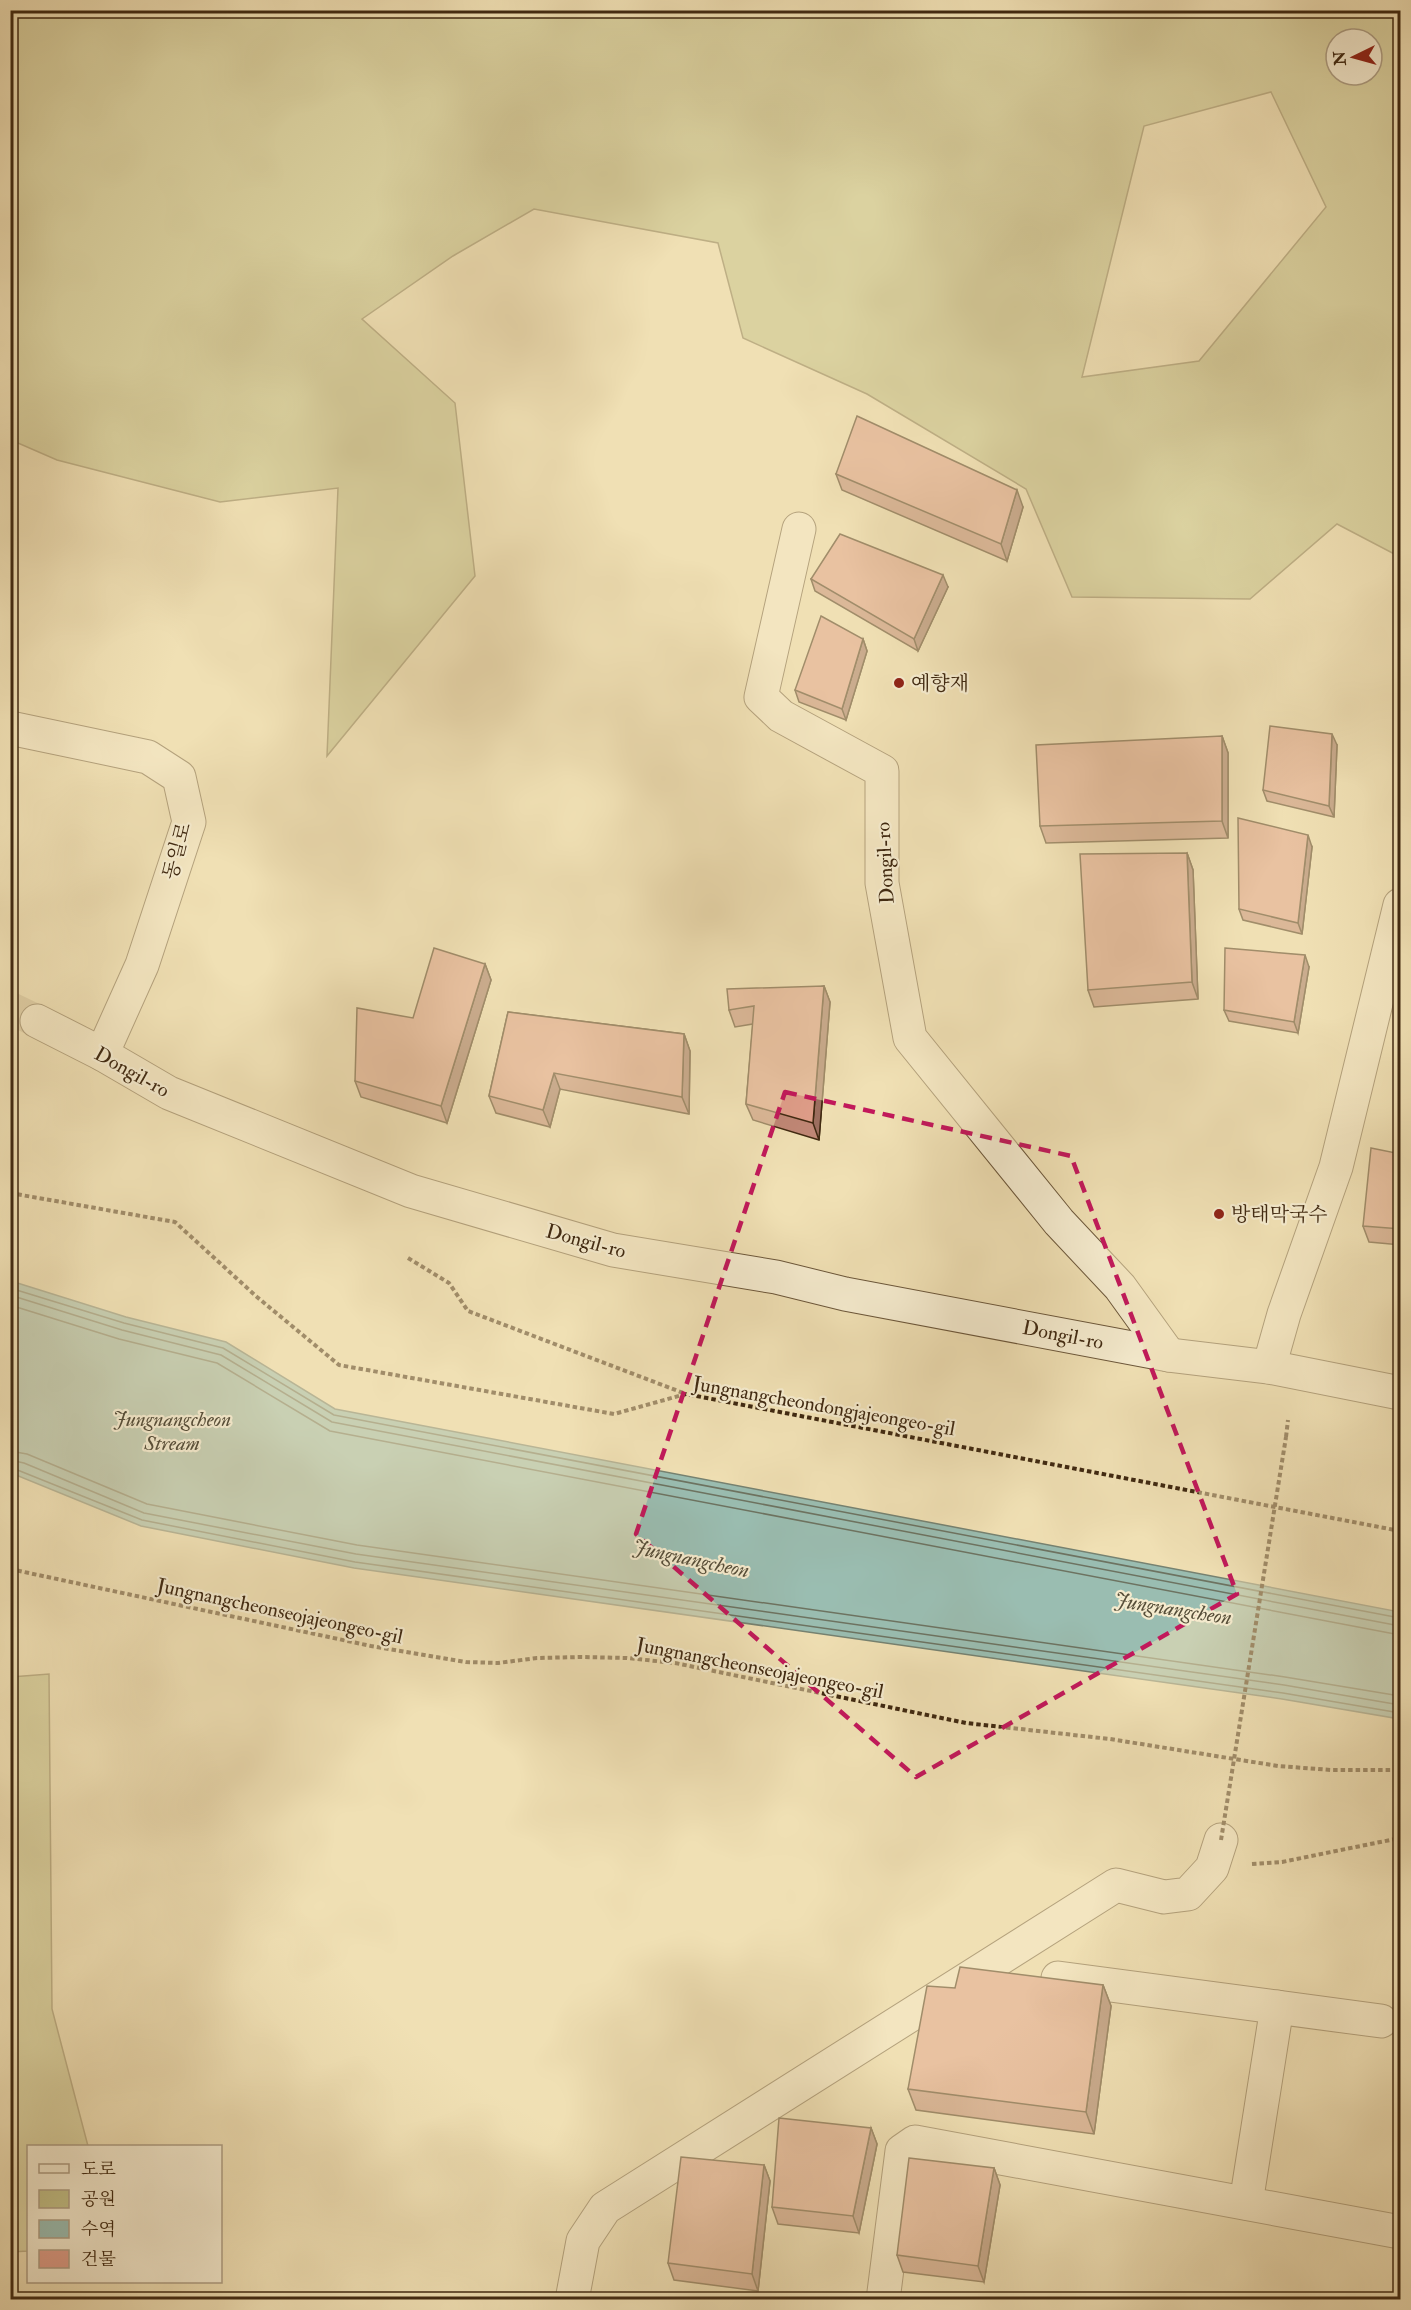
<svg xmlns="http://www.w3.org/2000/svg" width="1411" height="2310" font-family="'IM FELL Double Pica','Noto Serif KR',serif">
<style>
.green{fill:#c2c087;stroke:#81744c;stroke-width:1.5;fill-rule:evenodd}
.water{fill:#9abdb1;stroke:#768271;stroke-width:1.5}
.lines{fill:none;stroke-linecap:round;stroke-linejoin:round}
.shore{stroke:#6d7361;stroke-width:1.5}
.minor-tunnel{stroke:#cdbb93;stroke-width:33;stroke-dasharray:33 16;stroke-linecap:butt}
.minor-casing{stroke:#6c573a;stroke-width:35}
.path{stroke:#402911;stroke-width:4;stroke-dasharray:4.5 3;stroke-linecap:butt}
.minor{stroke:#f5ebce;stroke-width:33}
.path-bridge{stroke:#402911;stroke-width:4;stroke-dasharray:4.5 3;stroke-linecap:butt}
.wall{fill:#c08776;stroke:#402911;stroke-width:1.5}
.shaded-wall{fill:#9c6e60;stroke:#402911;stroke-width:1.5}
.building{fill:#df9d89;stroke:#402911;stroke-width:1.5}
.marked{fill:none;stroke:#c2185b;stroke-width:4.5;stroke-dasharray:12 8;stroke-linejoin:round}
.poi-dot{fill:#8f2418;stroke:#f5ebce;stroke-width:2}
.labels{text-anchor:middle;dominant-baseline:central;stroke-width:4.5;stroke-linejoin:round;paint-order:stroke}
.poi-label{font-size:20px;fill:#402911;stroke:#f5ebce;text-anchor:start}
.street-label{font-size:20px;fill:#402911;stroke:#f5ebce}
.water-label{font-size:21px;font-style:italic;fill:#564e39;stroke:#f5ebce}
</style>
<rect width="100%" height="100%" fill="#f0e0b4"/>
<filter id="stains"><feTurbulence type="fractalNoise" baseFrequency=".00333" numOctaves="4"/><feColorMatrix values="0 0 0 0 .2 0 0 0 0 .09 0 0 0 0 .02 0 0 0 .5 -.17"/></filter>
<radialGradient id="worn" r=".72"><stop offset=".6" stop-color="#630" stop-opacity="0"/><stop offset="1" stop-color="#630" stop-opacity=".3"/></radialGradient>
<g class="green">
<path d="M11,10l1389,1v546l-63,-33 -87,75 -178,-2 -46,-108 -159,-95 -124,-56 -25,-95 -184,-34 -81,47 -91,63 93,84 20,173 -148,180 11,-268 -118,14 -163,-42 -46,-20zM1336,39h36v36h-36zM1271,92l55,115 -127,154 -117,16 62,-251z"/>
<path d="M49,1674l3,335 36,137h-60v105l-17,1v-575z"/>
</g>
<path class="water" d="M11,1281l115,36 100,25 109,67 1065,203v107l-118,-20 -928,-131 -213,-42 -130,-53z"/>
<g class="lines">
<g class="shore">
<path d="M10,1288l114,35 99,25 111,67 1066,203"/>
<path d="M10,1295l112,35 99,25 111,67 1068,204"/>
<path d="M10,1305l109,34 98,24 113,68 1070,204"/>
<path d="M10,1451l17,3 120,50 210,41 928,132 115,19"/>
<path d="M10,1460l14,3 120,50 212,41 928,131 116,20"/>
<path d="M10,1467l132,53 213,42 928,131 117,20"/>
</g>
<path class="minor-tunnel" d="M10,1008l27,13"/>
<defs>
<g id="minor">
<path d="M799,529l-38,168 20,19 101,55v112l28,155 149,184 61,65 49,68"/>
<path d="M10,728l138,29 31,20 10,45 -47,143 -40,89"/>
<path d="M37,1021l65,33 67,39 242,98 202,59 163,27 69,17 324,61 100,12 131,26"/>
<path d="M1269,1367l15,-53 52,-147 64,-262"/>
<path d="M1058,1978l323,43"/>
<path d="M1246,2203l31,-196"/>
<path d="M572,2300l11,-59 22,-33 511,-323 48,12 24,-3 24,-26 9,-28"/>
<path d="M883,2300l19,-149 13,-9 485,90"/>
</g>
</defs>
<use href="#minor" class="minor-casing"/>
<g class="path">
<path d="M10,1193l165,29 82,75 82,68 275,49 72,-20 714,137"/>
<path d="M408,1258l41,25 19,28 218,83"/>
<path d="M1286,1437l2,-17"/>
<path d="M10,1569l361,77 95,16 32,1 39,-5 44,-1 46,1 48,5 291,60 144,16 168,27 53,4h69"/>
<path d="M1252,1864l30,-2 118,-24"/>
</g>
<use href="#minor" class="minor"/>
<path class="path-bridge" d="M1221,1840l65,-403"/>
</g>
<g class="wall">
<path d="M836,474l187,33 -16,54 -165,-71z"/>
<path d="M811,579l137,8 -30,64 -103,-60z"/>
<path d="M863,639l4,12 -21,69 -47,-18 -4,-12z"/>
<path d="M1222,736l6,17v85l-182,5 -6,-17z"/>
<path d="M1337,745l-3,72 -67,-16 -4,-11z"/>
<path d="M1312,847l-10,87 -59,-14 -4,-11z"/>
<path d="M1187,853l6,17 5,129 -104,8 -6,-17z"/>
<path d="M485,964l6,16 -44,143 -86,-26 -6,-16 58,-63z"/>
<path d="M1309,967l-11,66 -69,-12 -5,-11z"/>
<path d="M824,986l6,16 -11,138 -66,-20 -7,-16 7,-80 -18,3 -6,-17z"/>
<path d="M508,1012l176,22 6,17 -1,63 -129,-25 -10,38 -54,-14 -7,-17z"/>
<path d="M1401,1154v91l-32,-3 -6,-16z"/>
<path d="M1103,1985l8,21 -17,128 -178,-24 -8,-21 47,-101z"/>
<path d="M871,2128l6,16 -18,89 -81,-9 -6,-17z"/>
<path d="M764,2165l6,16 -12,110 -84,-11 -6,-17z"/>
<path d="M994,2168l6,17 -16,97 -81,-10 -6,-17z"/>
</g>
<g class="shaded-wall">
<path d="M1017,490l6,17 -16,54 -6,-17z"/>
<path d="M943,575l5,12 -30,64 -4,-12z"/>
<path d="M863,639l4,12 -21,69 -4,-11z"/>
<path d="M1332,734l5,11 -3,72 -5,-11z"/>
<path d="M1222,736l6,17v85l-6,-17z"/>
<path d="M1308,835l4,12 -10,87 -4,-11z"/>
<path d="M1187,853l6,17 5,129 -6,-17z"/>
<path d="M1305,955l4,12 -11,66 -4,-11z"/>
<path d="M485,964l6,16 -44,143 -6,-17z"/>
<path d="M824,986l6,16 -11,138 -6,-17z"/>
<path d="M684,1034l6,17 -1,63 -7,-17z"/>
<path d="M554,1073l6,16 -10,38 -7,-17z"/>
<path d="M1103,1985l8,21 -17,128 -8,-22z"/>
<path d="M871,2128l6,16 -18,89 -6,-17z"/>
<path d="M764,2165l6,16 -12,110 -6,-17z"/>
<path d="M994,2168l6,17 -16,97 -6,-16z"/>
</g>
<g class="building">
<path d="M857,416l160,74 -16,54 -165,-70z"/>
<path d="M840,534l103,41 -29,64 -103,-60z"/>
<path d="M821,616l42,23 -21,70 -47,-19z"/>
<path d="M1270,726l62,8 -3,72 -66,-16z"/>
<path d="M1222,736v85l-182,5 -4,-81z"/>
<path d="M1238,818l70,17 -10,88 -59,-14z"/>
<path d="M1187,853l5,129 -104,8 -8,-136z"/>
<path d="M434,948l51,16 -44,142 -86,-25 2,-73 56,10z"/>
<path d="M1225,948l80,7 -11,67 -70,-12z"/>
<path d="M824,986l-11,137 -67,-19 8,-98 -25,4 -2,-21z"/>
<path d="M508,1012l176,22 -2,63 -128,-24 -11,37 -54,-14z"/>
<path d="M1371,1148l30,6v75l-38,-3z"/>
<path d="M960,1967l143,18 -17,127 -178,-23 19,-103 28,2z"/>
<path d="M779,2118l92,10 -18,88 -81,-9z"/>
<path d="M681,2157l83,8 -12,109 -84,-11z"/>
<path d="M909,2158l85,10 -16,98 -81,-11z"/>
</g>
<path d="M0 0H1411V2310H0ZM785,1092l286,64 166,438 -321,183 -280,-243z" fill="#f0e0b4" fill-opacity=".55" fill-rule="evenodd"/>
<path class="marked" d="M785,1092l286,64 166,438 -321,183 -280,-243z"/>
<g class="poi-dot">
<circle cx="899" cy="683" r="6"/>
<circle cx="1219" cy="1214" r="6"/>
</g>
<g class="labels">
<g class="poi-label">
<text x="911" y="683">예향재</text>
<text x="1231" y="1214">방태막국수</text>
</g>
<g class="street-label">
<text transform="translate(177 851) rotate(-75)">동일로</text>
<text transform="translate(885 863) rotate(-93)">Dongil-ro</text>
<text transform="translate(132 1072) rotate(29)">Dongil-ro</text>
<text transform="translate(586 1241) rotate(15)">Dongil-ro</text>
<text transform="translate(1063 1335) rotate(11)">Dongil-ro</text>
<text transform="translate(824 1406) rotate(10)">Jungnangcheondongjajeongeo-gil</text>
<text transform="translate(280 1611) rotate(12)">Jungnangcheonseojajeongeo-gil</text>
<text transform="translate(760 1668) rotate(11)">Jungnangcheonseojajeongeo-gil</text>
</g>
<g class="water-label">
<text x="172" y="1419">Jungnangcheon<tspan x="172" dy="24">Stream</tspan></text>
<text transform="translate(691 1559) rotate(12)">Jungnangcheon</text>
<text transform="translate(1173 1609) rotate(9)">Jungnangcheon</text>
</g>
</g>
<rect width="1411" height="2310" fill="none" stroke="#f0e0b4" stroke-width="36"/>
<rect x="12" y="12" width="1387" height="2286" fill="none" stroke="#402911" stroke-width="3"/>
<rect x="18" y="18" width="1375" height="2274" fill="none" stroke="#402911" stroke-width="1.5"/>
<rect x="27" y="2145" width="195" height="138" fill="#f5ebce" stroke="#ad9d82" stroke-width="1.5"/>
<rect x="39" y="2164" width="30" height="9" fill="#f5ebce" stroke="#ad9d82" stroke-width="1.5"/>
<text x="81" y="2175" font-size="18" fill="#402911">도로</text>
<rect x="39" y="2190" width="30" height="18" fill="#c2c087" stroke="#ad9d82" stroke-width="1.5"/>
<text x="81" y="2205" font-size="18" fill="#402911">공원</text>
<rect x="39" y="2220" width="30" height="18" fill="#9abdb1" stroke="#ad9d82" stroke-width="1.5"/>
<text x="81" y="2235" font-size="18" fill="#402911">수역</text>
<rect x="39" y="2250" width="30" height="18" fill="#df9d89" stroke="#ad9d82" stroke-width="1.5"/>
<text x="81" y="2265" font-size="18" fill="#402911">건물</text>
<g transform="translate(1354 57) rotate(265)"><circle r="28" fill="#f5ebce" stroke="#ad9d82" stroke-width="1.5"/>
<path d="M0-4.5L10 22L0 15L-10 22Z" fill="#8f2418"/>
<text y="-9" font-size="16" font-weight="bold" text-anchor="middle" fill="#402911">N</text>
</g>
<rect width="100%" height="100%" filter="url(#stains)"/>
<rect width="100%" height="100%" fill="url(#worn)"/>
</svg>
